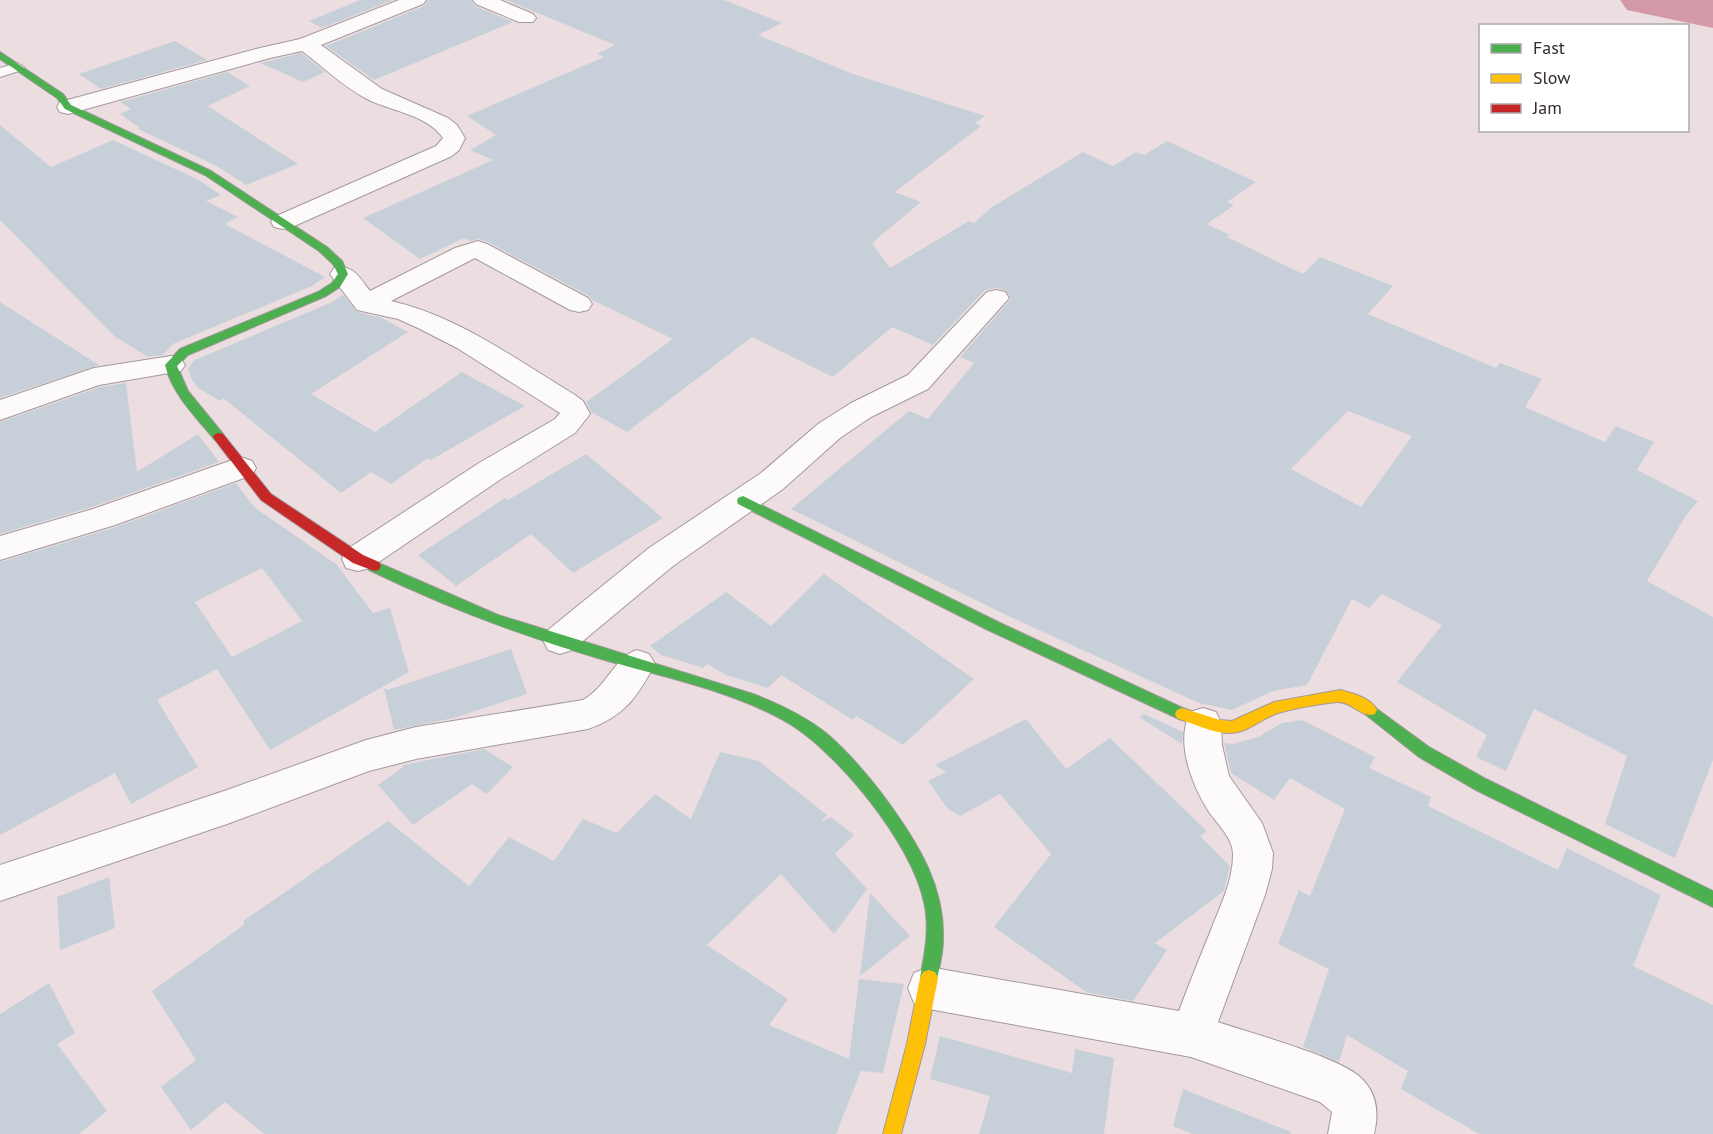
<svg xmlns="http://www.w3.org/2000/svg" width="1713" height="1134" font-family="'PT Sans',sans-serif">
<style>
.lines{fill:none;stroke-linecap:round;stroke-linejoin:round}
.river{fill:#d499a9;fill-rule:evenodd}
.building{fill:#c7d0d9;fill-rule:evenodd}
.lane-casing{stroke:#a4999b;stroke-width:2}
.street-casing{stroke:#a4999b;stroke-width:2}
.fast-casing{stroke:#a4999b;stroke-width:2}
.slow-casing{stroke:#a4999b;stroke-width:2}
.jam-casing{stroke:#a4999b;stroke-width:2}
.lane{fill:#fcfafa;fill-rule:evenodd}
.street{fill:#fcfafa;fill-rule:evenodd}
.fast{fill:#4caf50;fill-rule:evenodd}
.slow{fill:#ffc107;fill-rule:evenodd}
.jam{fill:#c62828;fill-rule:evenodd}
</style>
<rect width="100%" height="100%" fill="#ecdee0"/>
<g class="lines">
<path class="river" d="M1620,0h93v28l-86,-18z"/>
</g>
<g class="building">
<path d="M360,0h33l-71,28 -13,-7z"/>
<path d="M428,0h43l4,6 38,16 -139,58 -48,-34 98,-40z"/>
<path d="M506,0h218l58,23 -24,12 95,39 132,42 -10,7 6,3 -86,66 26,10 -49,41 18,25 79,-47 5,2 18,-16 91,-55 30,14 23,-14 8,3 23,-14 89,41 -29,20 7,3 -27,19 23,11 -3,2 76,37 17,-17 73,29 -25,28 128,54 4,-5 42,16 -17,28 4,2 76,33 11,-16 38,16 -17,28 61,31 -13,16 -38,64 66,36v143l-38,98 -70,-34 22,-68 -93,-47 -28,62 -30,-14 11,-22 -90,-53 45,-57 -60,-31 -13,14 -17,-9 -45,86 -34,6 -41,19 -33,-7 -193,-88 -215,-106 118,-98 19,8 46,-56 -14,-6 51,-58 -6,-9 -9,-2 -11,2 -52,55 -41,-18 -59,50 -81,-40 -125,95 -36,-20 -5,-10 87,-63 -81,-39 -3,-4 -101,-54 -9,-3 -8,2 -7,-3 -44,21 -57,-41 130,-58 -23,-10 26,-15 -29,-19 137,-59 -7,-3 18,-9zM1348,411l64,25 -51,71 -70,-38z"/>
<path d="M175,41l32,19 -106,29 -22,-15z"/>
<path d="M301,53l24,19 -22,10 -43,-19z"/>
<path d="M227,72l23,14 -42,20 90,58 -52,21 -29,-19 -79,-37 2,-1 -20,-14 11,-5 -11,-7z"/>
<path d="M0,125l51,42 62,-27 86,40 22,15 -15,6 32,16 -13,7 100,53 -13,9 -139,58 -10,11 -15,2 -34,-21 -114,-116z"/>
<path d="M343,295l14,17 25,6 26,14 -97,62 64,38 87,-60 63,34 -94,54 -3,-2 -37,26 -20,-12 -30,21 -118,-95 -3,3 -22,-13 -6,-8 -4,-12 7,-8 137,-58z"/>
<path d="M0,302l99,63 -99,33z"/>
<path d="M126,383l11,89 61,-38 21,28 -127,45 -92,27v-112l100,-35z"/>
<path d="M586,454l77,64 -90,55 -42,-39 -75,52 -38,-31 87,-57 3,2z"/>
<path d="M236,483l18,24 82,57 37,49 17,-5 19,64 -139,78 -53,-81 -60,31 41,67 -67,37 -16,-31 -115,62v-273l116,-35zM262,568l40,53 -70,36 -37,-55z"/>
<path d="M824,574l150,105 -71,66 -47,-29 -3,4 -72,-45 -13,13 -42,-13 -18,-11 -5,4 -42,-13 -11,-9 76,-54 45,34z"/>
<path d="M511,649l16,45 -73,24 -60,12 -10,-42 3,2z"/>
<path d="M1144,714l39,18 -1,12 -43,-27z"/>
<path d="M1026,719l40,50 44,-31 97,93 -7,5 30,30 -6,25 -69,52 12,7 -34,51 -47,-9 -92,-65 57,-73 -51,-60 -40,22 -13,-8 -19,-27 18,-9 -11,-7z"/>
<path d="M1302,720l73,37 -6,11 62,29 -3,9 130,64 9,-22 94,47 -28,71 80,39v129h-234l-78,-45 7,-18 -61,-36 -8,27 -36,-15 26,-78 -51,-25 21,-54 11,6 35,-87 -55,-31 -16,22 -43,-27 -7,-30 9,1 25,-7 24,-14z"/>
<path d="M484,749l29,18 -26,27 -15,-10 -59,41 -35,-40 25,-18v-2z"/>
<path d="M720,752l39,9 68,54 -6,7 10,-5 23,18 -19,19 32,35 -33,45 -53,-60 -74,71 81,54 -19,26 80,34 10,-80 45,5 -21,89 -22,-2 -25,63h-572l-39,-32 -34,28 -30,-43 35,-27 -44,-69 93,-67 -2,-3 145,-100 81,65 40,-49 45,24 29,-42 34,14 38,-39 36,25z"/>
<path d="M109,877l6,51 -55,22 -3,-53z"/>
<path d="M870,893l40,43 -50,40z"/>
<path d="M49,983l26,50 -18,11 50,67 -28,23h-79v-120z"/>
<path d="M940,1036l132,37 3,-24 39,9 -10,76h-125l11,-38 -60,-17z"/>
<path d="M1183,1089l108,43 -1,2h-98l-19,-8z"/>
</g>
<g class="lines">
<defs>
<path id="lane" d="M17,63l7,4 -2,3 -22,7v-9z"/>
<g id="street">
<path d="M399,0h27l-3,4 -102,41 61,44 66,29 9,7 8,13 -6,12 -7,6 -160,71 -9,2 -9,-2 -3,-5 3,-5 162,-71 7,-8c-16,-24 -54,-27 -78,-40 -23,-13 -42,-31 -63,-47l-32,7 -202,56 -8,-2 -3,-5 3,-5 200,-54 40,-9z"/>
<path d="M473,0h27l33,14 3,4 -3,4h-14l-43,-18z"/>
<path d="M478,241l9,3 101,54 4,6 -4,6 -9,2 -9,-2 -95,-52 -84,43c67,15 126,59 184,94l8,6 7,13 -15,19 -74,46 -131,89 -12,3 -12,-3 -4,-9 4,-9 133,-87 76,-44 5,-6 -103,-65 -39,-20 -20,-9 -41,-9 -27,-36 4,-6c19,-4 25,9 36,23l85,-43z"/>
<path d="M996,290l9,2 4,6 -81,91 -57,28 -31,21 -57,51 -110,77 -101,84 -12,4 -12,-4 -5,-10 5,-10 101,-82 112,-75 57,-49 33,-21 57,-28 79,-83z"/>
<path d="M171,356l10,3 4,6 -4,6 -82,14 -99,35v-20l94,-32z"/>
<path d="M241,457l11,4 4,7 -4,7 -137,50 -115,35v-24l93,-27z"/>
<path d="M637,650l12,4 6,10c-18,33 -30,52 -67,65l-172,30 -47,12 -142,53 -227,77v-36l227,-75 139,-50 50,-13 167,-27c25,-14 31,-43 54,-50z"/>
<path d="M1203,708l13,4 5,11 1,22 7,31 33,47 11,30 -1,16 -7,26 -47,127c32,11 122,35 143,56 16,15 18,36 13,56h-46l4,-22 -12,-10 -129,-45 -262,-48 -15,-6 -6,-15 6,-15 15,-6 250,44c10,-27 21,-54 32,-81 9,-24 22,-49 22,-75 0,-17 -15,-30 -24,-43 -17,-27 -34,-69 -19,-100z"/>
</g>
<g id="fast">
<path d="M0,52l63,42 8,11 140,66 116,76 15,14 6,13 -8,13 -14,9 -138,59 -11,11 11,25 35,43 2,3 -2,3h-8c-19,-23 -42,-45 -50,-75l15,-16 138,-57 14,-9 6,-9 -5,-10 -14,-13 -114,-76 -140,-66 -8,-11 -57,-39z"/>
<path d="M743,496l255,126 189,88 2,4 -2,4 -5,2 -5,-2 -189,-88 -250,-126 -1,-3 1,-3z"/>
<path d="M374,561l124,54 255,79c26,10 51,22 73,39 21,18 39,39 56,61 35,47 68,97 60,159 -2,10 -3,21 -7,31l-6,2 -6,-2 -3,-6c5,-25 10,-51 4,-76 -12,-58 -84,-147 -134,-178 -55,-33 -127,-47 -189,-65 -82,-24 -155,-52 -232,-89l-2,-4 2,-4z"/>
<path d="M1370,704l59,43 57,32 227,112v16l-239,-118 -55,-32 -54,-43 -2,-4 2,-4z"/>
</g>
<g id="slow">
<path d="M1340,690c14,4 30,7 37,20l-2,4c-13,5 -23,-13 -38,-12 -18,2 -41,6 -59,11 -16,5 -29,19 -47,20 -16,1 -34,-8 -49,-13l-5,-2 -2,-4 2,-4 5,-2 38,12 12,1 42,-19z"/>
<path d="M929,970l6,2 3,6 -13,66 -24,90h-18l24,-90 13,-66 3,-6z"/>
</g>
<path id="jam" d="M219,433l4,1 48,60 92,61 16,7 2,4 -2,4 -5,1 -21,-8 -92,-63 -46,-60 -2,-3 2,-3z"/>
</defs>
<use href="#lane" class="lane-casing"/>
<use href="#street" class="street-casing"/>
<use href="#fast" class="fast-casing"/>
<use href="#slow" class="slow-casing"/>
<use href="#jam" class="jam-casing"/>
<use href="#lane" class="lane"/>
<use href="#street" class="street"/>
<use href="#fast" class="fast"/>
<use href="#slow" class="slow"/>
<use href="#jam" class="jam"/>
</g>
<rect x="1479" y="24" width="210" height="108" fill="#ffffff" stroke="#ada9aa" stroke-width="1.5"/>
<rect x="1491" y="44" width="30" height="9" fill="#4caf50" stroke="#ada9aa" stroke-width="1.5"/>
<text x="1533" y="54" font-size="18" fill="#33292b">Fast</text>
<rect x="1491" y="74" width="30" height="9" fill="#ffc107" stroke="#ada9aa" stroke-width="1.5"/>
<text x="1533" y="84" font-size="18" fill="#33292b">Slow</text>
<rect x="1491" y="104" width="30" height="9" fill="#c62828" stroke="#ada9aa" stroke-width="1.5"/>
<text x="1533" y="114" font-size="18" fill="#33292b">Jam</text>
</svg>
